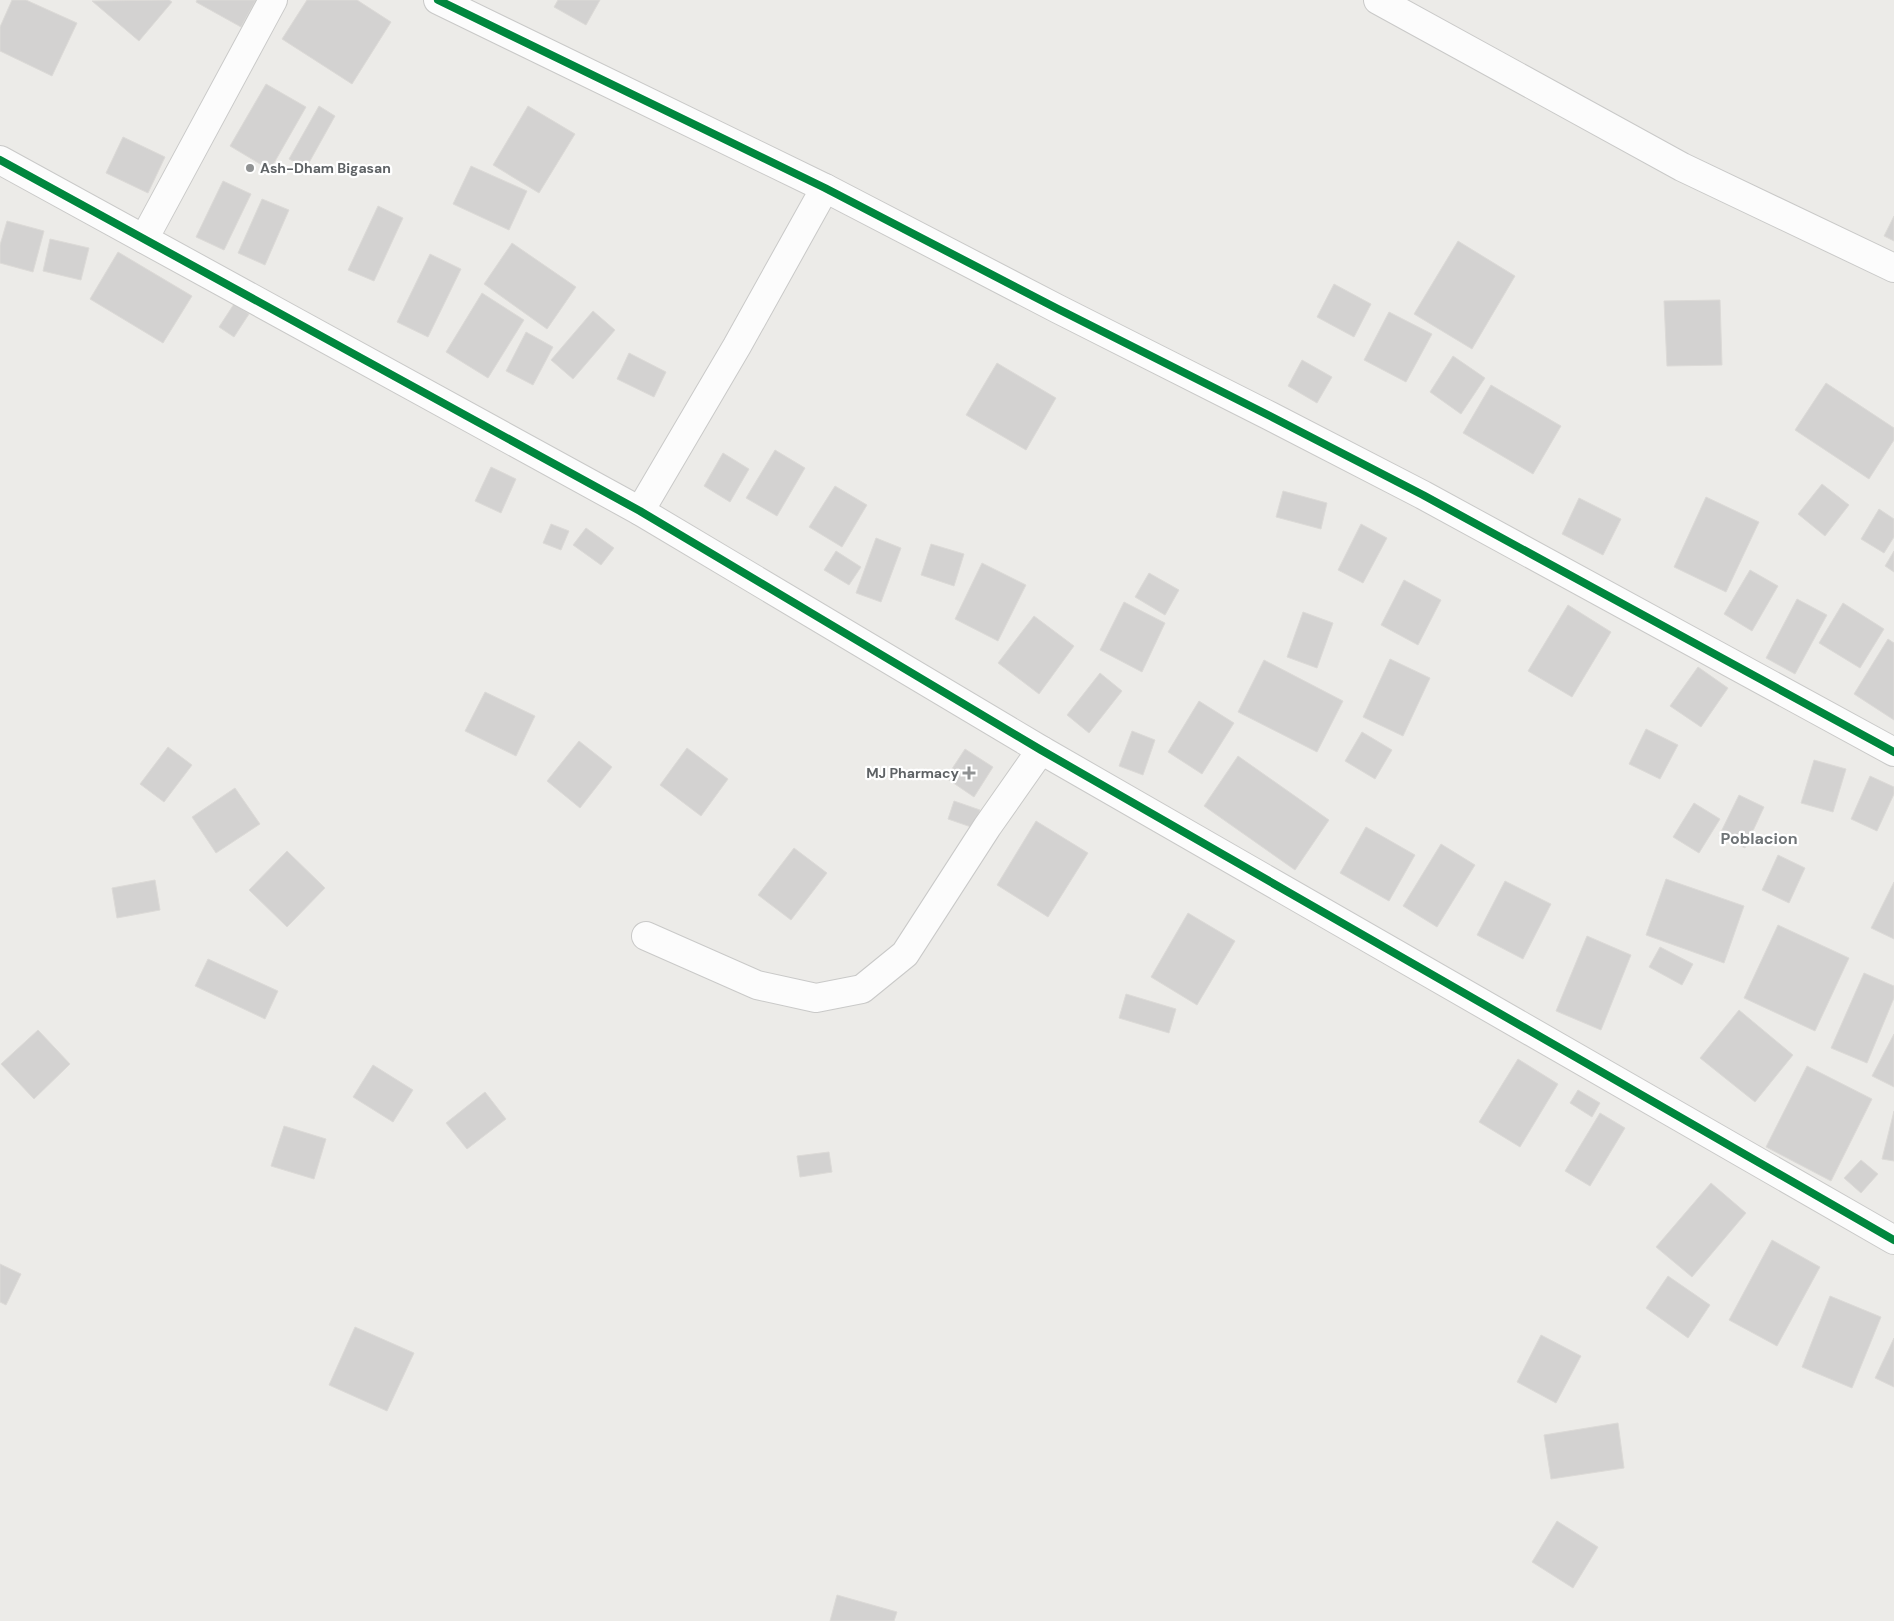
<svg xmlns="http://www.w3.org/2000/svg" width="1894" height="1621" font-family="'DM Sans',sans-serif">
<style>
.building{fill:#d3d2d1;stroke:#dcdad7}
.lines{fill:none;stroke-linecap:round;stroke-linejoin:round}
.minor-casing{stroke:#c9c9c8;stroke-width:30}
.minor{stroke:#fcfcfc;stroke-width:28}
.cycleway-casing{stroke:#fff;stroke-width:11}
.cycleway{stroke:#00873e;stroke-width:8}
.poi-dot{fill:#909293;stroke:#fff;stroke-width:2}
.labels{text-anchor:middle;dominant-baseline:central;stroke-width:4.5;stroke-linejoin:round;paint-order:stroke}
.poi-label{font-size:14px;font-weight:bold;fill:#5e6265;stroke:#fff;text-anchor:start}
.quarter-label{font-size:16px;font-weight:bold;fill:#6f7477;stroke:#fff}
</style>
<rect width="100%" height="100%" fill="#ecebe8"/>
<g class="building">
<path d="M12,0h14l51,23 -25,53 -52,-25v-24z"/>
<path d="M169,0l3,2 -33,39 -47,-40z"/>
<path d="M197,0h59l-15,27 -45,-25z"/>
<path d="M307,0h50l34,22 -39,62 -70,-45z"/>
<path d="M558,0h42l-14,25 -32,-18z"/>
<path d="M266,84l40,23 -36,63 -40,-24z"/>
<path d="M319,106l16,10 -29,52 -17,-9z"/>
<path d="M528,106l47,28 -36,59 -46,-28z"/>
<path d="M123,137l42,20 -17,36 -42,-20z"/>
<path d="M471,166l56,25 -18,39 -56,-26z"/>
<path d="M223,181l28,13 -27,56 -28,-13z"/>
<path d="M262,199l27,11 -24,55 -27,-12z"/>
<path d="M378,206l25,12 -29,63 -26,-11z"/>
<path d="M1894,216v25l-10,-5z"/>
<path d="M7,221l37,10 -11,41 -33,-9v-18z"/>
<path d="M50,239l39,9 -8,32 -38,-9z"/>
<path d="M1458,241l57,35 -43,73 -58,-35z"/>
<path d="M512,243l64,44 -29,42 -63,-45z"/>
<path d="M118,252l74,44 -29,47 -73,-44z"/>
<path d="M430,254l31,15 -33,68 -31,-15z"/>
<path d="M1334,284l37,20 -17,33 -37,-20z"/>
<path d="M482,293l42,27 -36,58 -42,-26z"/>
<path d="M1720,300l2,65 -55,1 -3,-65z"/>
<path d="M234,304l15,10 -15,23 -15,-10z"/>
<path d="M593,311l22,19 -42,49 -22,-19z"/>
<path d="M1389,312l43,22 -26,48 -42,-22z"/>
<path d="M526,332l27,15 -20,38 -27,-14z"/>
<path d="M629,353l37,19 -12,25 -37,-18z"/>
<path d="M1453,356l32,22 -24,36 -31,-22z"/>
<path d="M1302,360l30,17 -15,26 -29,-17z"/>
<path d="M997,363l59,35 -30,52 -60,-35z"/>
<path d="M1826,383l68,45v12l-25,39 -74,-49z"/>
<path d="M1491,385l70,41 -28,48 -70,-41z"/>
<path d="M775,450l30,18 -28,48 -31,-18z"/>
<path d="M723,453l26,16 -19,33 -26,-16z"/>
<path d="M491,467l25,12 -15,34 -26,-12z"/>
<path d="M1822,484l27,21 -24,31 -27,-22z"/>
<path d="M835,486l32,19 -25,42 -33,-20z"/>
<path d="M1283,491l44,12 -6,26 -45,-12z"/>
<path d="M1706,497l53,25 -33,70 -52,-25z"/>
<path d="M1579,498l42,21 -18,36 -41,-21z"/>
<path d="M1879,509l15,10v18l-10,16 -23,-14z"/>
<path d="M551,524l18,7 -8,19 -18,-7z"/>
<path d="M1361,524l26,14 -24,45 -25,-13z"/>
<path d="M586,528l28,20 -13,17 -28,-20z"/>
<path d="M876,538l25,10 -20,54 -25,-9z"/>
<path d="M931,544l33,10 -10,32 -33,-11z"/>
<path d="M836,551l25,16 -12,18 -25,-15z"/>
<path d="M1894,551v21l-9,-6z"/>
<path d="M982,563l44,22 -28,56 -43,-22z"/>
<path d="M1750,570l28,16 -26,45 -28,-17z"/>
<path d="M1149,573l30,17 -14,25 -30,-18z"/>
<path d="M1404,580l37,20 -23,45 -37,-20z"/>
<path d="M1797,599l30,16 -32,59 -29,-16z"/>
<path d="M1124,602l41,21 -23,49 -42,-22z"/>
<path d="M1843,603l41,26 -24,39 -41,-25z"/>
<path d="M1568,605l43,27 -39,65 -44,-26z"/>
<path d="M1303,612l30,11 -16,45 -30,-11z"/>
<path d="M1034,616l40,30 -35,48 -41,-31z"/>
<path d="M1888,639l6,4v77l-40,-26z"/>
<path d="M1390,659l40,19 -27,58 -40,-19z"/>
<path d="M1264,660l79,41 -26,51 -79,-40z"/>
<path d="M1698,667l30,21 -27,39 -31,-21z"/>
<path d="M1100,673l22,18 -33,42 -22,-18z"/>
<path d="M485,692l50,24 -19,40 -51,-25z"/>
<path d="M1199,701l35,22 -32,51 -34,-22z"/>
<path d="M1646,729l32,16 -18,34 -31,-15z"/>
<path d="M1132,731l23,9 -12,35 -24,-9z"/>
<path d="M1362,732l30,18 -17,29 -30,-18z"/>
<path d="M579,741l33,26 -32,41 -33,-27z"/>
<path d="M168,747l24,18 -28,37 -24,-18z"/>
<path d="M687,748l41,31 -27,37 -41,-31z"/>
<path d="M965,749l28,18 -19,30 -28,-19z"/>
<path d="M1238,756l91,64 -34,50 -91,-64z"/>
<path d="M1814,760l32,9 -13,43 -32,-9z"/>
<path d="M1870,776l24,11v7l-17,37 -26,-12z"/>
<path d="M235,788l25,36 -44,29 -24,-36z"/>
<path d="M1739,795l25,12 -19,41 -26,-12z"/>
<path d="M954,801l26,9 -6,18 -26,-9z"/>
<path d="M1694,803l26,16 -21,34 -26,-16z"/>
<path d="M1036,821l52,32 -40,64 -51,-32z"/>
<path d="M1366,827l49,28 -26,46 -49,-28z"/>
<path d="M1441,844l34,21 -38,62 -34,-21z"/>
<path d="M794,848l33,25 -36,47 -33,-25z"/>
<path d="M287,851l38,37 -38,39 -38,-37z"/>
<path d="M1778,855l27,13 -16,35 -27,-13z"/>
<path d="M1666,879l78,27 -20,57 -78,-28z"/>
<path d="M155,880l5,30 -43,8 -5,-30z"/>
<path d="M1505,881l46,23 -28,55 -46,-24z"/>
<path d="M1894,882v57l-23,-11z"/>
<path d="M1188,913l47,28 -38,64 -46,-28z"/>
<path d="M1778,925l71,33 -34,73 -71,-33z"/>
<path d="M1587,936l44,19 -30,75 -45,-19z"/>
<path d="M1660,947l33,17 -11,21 -33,-18z"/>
<path d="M208,959l70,32 -13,28 -70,-33z"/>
<path d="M1864,973l30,13v12l-27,65 -36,-15z"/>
<path d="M1126,994l50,15 -7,24 -50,-15z"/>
<path d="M1739,1010l54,45 -38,47 -55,-44z"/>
<path d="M38,1030l32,34 -36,35 -33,-35z"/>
<path d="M1894,1034v53l-22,-11z"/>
<path d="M1518,1059l40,25 -38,63 -41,-25z"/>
<path d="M373,1065l40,25 -20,32 -40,-25z"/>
<path d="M1807,1066l65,33 -41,82 -65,-34z"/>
<path d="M1578,1090l22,13 -8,14 -22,-14z"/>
<path d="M485,1092l21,27 -39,30 -21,-26z"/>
<path d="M1894,1111v50l-12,-2z"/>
<path d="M1600,1113l25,15 -35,58 -25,-15z"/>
<path d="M284,1126l42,13 -12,40 -43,-13z"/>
<path d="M829,1152l3,20 -32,5 -3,-21z"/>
<path d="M1861,1160l17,14 -17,19 -17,-15z"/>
<path d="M1711,1183l35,30 -54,64 -36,-30z"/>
<path d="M1772,1240l48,27 -43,79 -48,-26z"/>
<path d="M0,1264l21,10 -15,31 -6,-3z"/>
<path d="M1668,1276l42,29 -22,33 -42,-30z"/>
<path d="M1830,1296l51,21 -29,71 -50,-21z"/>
<path d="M355,1327l59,26 -27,58 -58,-26z"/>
<path d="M1541,1335l40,21 -25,47 -39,-21z"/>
<path d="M1894,1338v49l-19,-9z"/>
<path d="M1618,1423l6,45 -73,11 -7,-44z"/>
<path d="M1557,1521l41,26 -25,41 -41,-26z"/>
<path d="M837,1595l60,17 -3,9h-64z"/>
</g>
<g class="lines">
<defs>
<g id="minor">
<path d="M438,0l387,188 233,121 212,107 153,79 471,257"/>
<path d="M1378,0l304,167 212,101"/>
<path d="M0,160l640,351 401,239 853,490"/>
<path d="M144,239l129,-239"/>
<path d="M640,511l97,-165 88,-158"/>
<path d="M646,936l111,49 59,13 46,-9 43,-35 82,-127 54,-77"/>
</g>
</defs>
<use href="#minor" class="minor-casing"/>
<use href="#minor" class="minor"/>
<defs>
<g id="cycleway">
<path d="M438,0l387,188 233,121 212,107 153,79 471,257"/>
<path d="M0,160l640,351 401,239 853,490"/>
</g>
</defs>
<use href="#cycleway" class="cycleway-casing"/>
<use href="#cycleway" class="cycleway"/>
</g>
<g class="poi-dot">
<circle cx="250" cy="168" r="5"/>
<path d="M966.5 765.5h5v5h5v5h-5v5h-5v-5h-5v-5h5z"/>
</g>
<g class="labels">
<g class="poi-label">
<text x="260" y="168">Ash-Dham Bigasan</text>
<text x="959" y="773" text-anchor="end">MJ Pharmacy</text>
</g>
<g class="quarter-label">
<text x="1759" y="838">Poblacion</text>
</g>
</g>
</svg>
